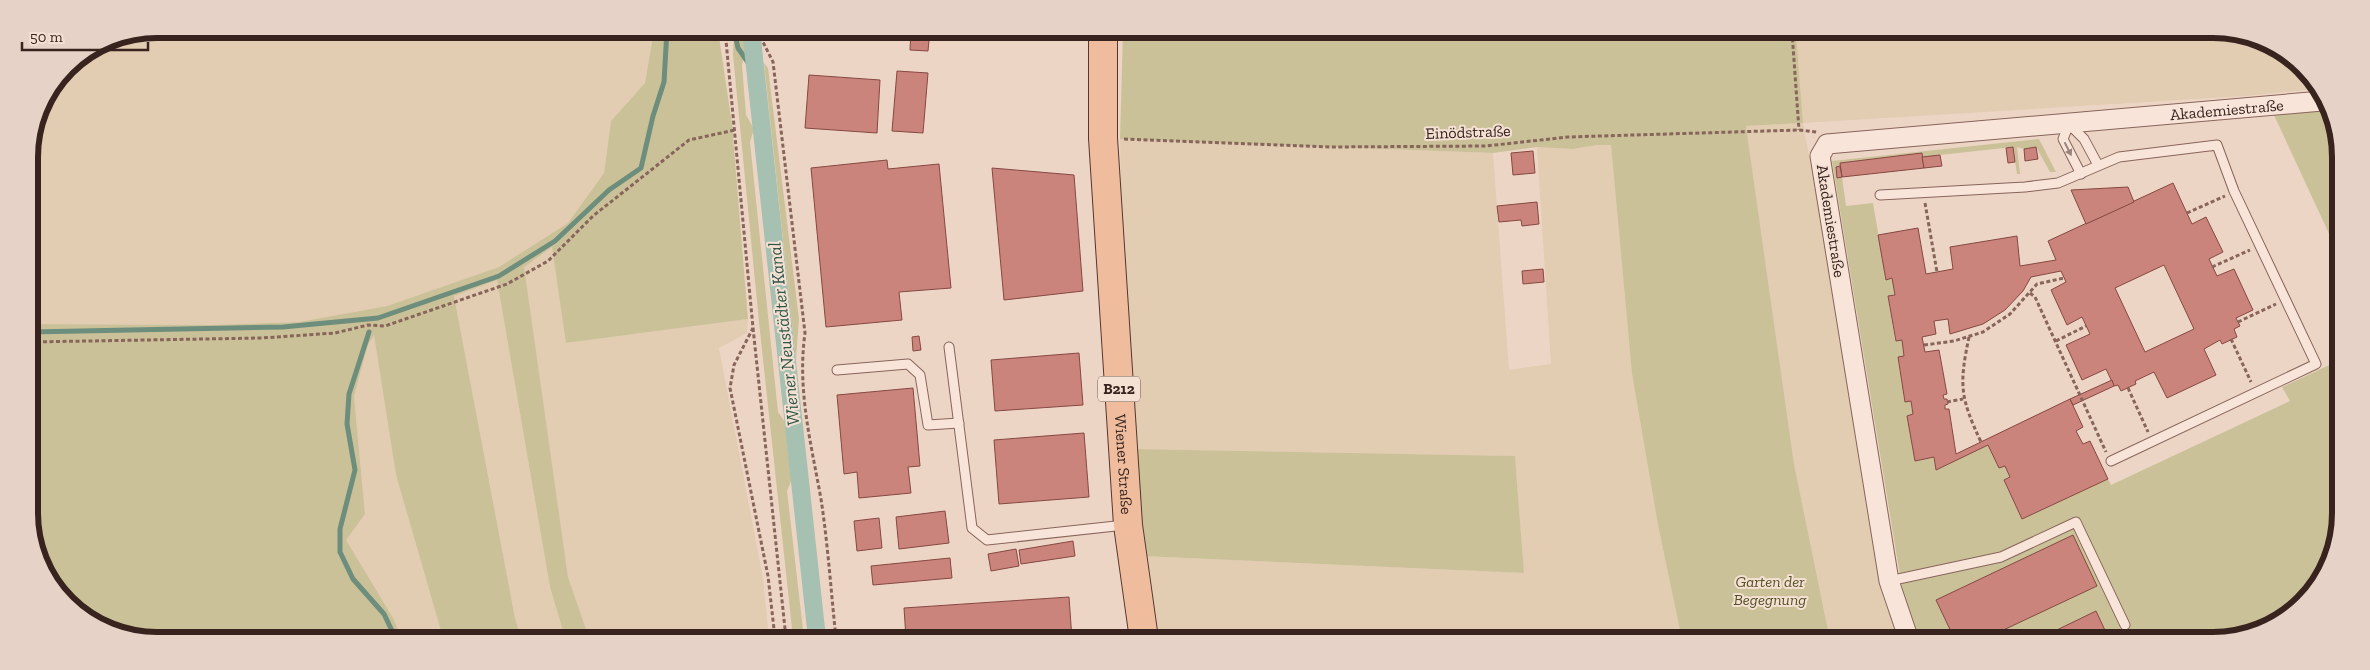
<svg xmlns="http://www.w3.org/2000/svg" width="2370" height="670" font-family="'Zilla Slab',serif">
<style>
.farmland{fill:#e2ccb2}
.green{fill:#cbc199}
.lines{fill:none;stroke-linecap:round;stroke-linejoin:round}
.stream{stroke:#6d8e7c;stroke-width:5}
.canal{stroke:#a6c0b1;stroke-width:18}
.building{fill:#ca847b;stroke:#864842;fill-rule:evenodd}
.service-casing{stroke:#87655b;stroke-width:11}
.minor-casing{stroke:#87655b;stroke-width:21}
.primary-casing{stroke:#55362f;stroke-width:30}
.path{stroke:#87655b;stroke-width:3;stroke-dasharray:4 2.5;stroke-linecap:butt}
.service{stroke:#f8e4d8;stroke-width:9}
.minor{stroke:#f8e4d8;stroke-width:19}
.primary{stroke:#efbd9e;stroke-width:28}
.oneway{fill:#98847c}
.labels{text-anchor:middle;dominant-baseline:central;stroke-width:4;stroke-linejoin:round;paint-order:stroke}
.shield{fill:#f5e1d4;stroke:#715c55;stroke-width:1}
.shield-label{font-size:15px;font-weight:bold;fill:#38231f}
.street-label{font-size:16px;fill:#38231f;stroke:#f5e1d4}
.park-label{font-size:16px;font-style:italic;fill:#535126;stroke:#f5e1d4}
.water-label{font-size:18px;font-style:italic;fill:#2e5748;stroke:#f5e1d4}
.rim{fill:none;stroke:#38231f;stroke-width:6}
</style>
<rect width="100%" height="100%" fill="#edd5c5"/>
<g class="farmland">
<path d="M157,29l497,1 -9,53 -34,38 -7,52 -36,50 -69,44 -112,39 -88,16 -88,3 -181,-1 -1,-176 10,-41 27,-41 42,-28z"/>
<path d="M1796,32l442,1 1,9 20,-1 45,25 12,23 -71,7 -442,27 46,250 35,227 15,40h-69l-36,-176 -48,-338 57,-3z"/>
<path d="M1120,139l373,14 16,217 42,-6 -14,-217 36,2 24,-4h14l21,229 26,151 24,115 -529,-1 -13,-83 384,17 -9,-117 -379,-7 -11,-102z"/>
<path d="M552,247l15,96 181,-24 -1,14 -28,15 44,230 6,60h-180l-21,-61 -45,-310z"/>
<path d="M497,279l53,308 15,51h-44l-6,-20 -61,-322z"/>
<path d="M374,334l22,141 47,163h-41l-9,-20 -48,-78 20,-26 -11,-118 14,-51z"/>
</g>
<g class="green">
<path d="M654,30h64l14,94 16,195 -182,24 -14,-96 -28,20 44,310 21,61h-24l-15,-51 -53,-307 -43,16 61,322 6,20h-78l-47,-163 -22,-140 -6,10 -14,51 11,118 -19,26 47,78 9,20 -278,-1 -63,-39 -30,-60 -1,-214 181,1 88,-3 88,-16 112,-39 69,-44 36,-50 7,-52 34,-38z"/>
<path d="M734,30h12l1,14 -5,21 4,50 8,14 -4,13 28,270 12,17 5,42 -8,20 17,147h-11l-34,-316 -26,-267z"/>
<path d="M1123,31l677,1 -4,1 7,90 -57,3 48,338 36,176h-148l-24,-115 -26,-151 -21,-229h-14l-24,4 -36,-2 -44,6 -373,-14z"/>
<path d="M764,63l4,5 31,251 -3,41z"/>
<path d="M2327,110l12,22 -1,121 -64,-138z"/>
<path d="M2039,139l17,33h-6l-14,-25 -12,2 -7,-2 3,27h-3l-4,-27 -91,10v-4l-82,10v3l-4,1 1,11 5,-1 4,29 27,-3 13,76 6,-1 3,17 -7,2 7,43h7l2,16 -6,2 7,44 6,-1 2,13 -6,2 8,44 19,-3 2,13 52,-25 11,23 6,-2 5,11 -6,4 18,38 86,-40 3,6 179,-84 -8,-14 56,-26 -1,185 -17,38 -29,31 -69,26 -303,-1 -17,-52 -70,-427z"/>
<path d="M1136,449l379,7 9,117 -384,-17 -1,-73z"/>
</g>
<g class="lines">
<g class="stream">
<path d="M734,30l4,18 18,26"/>
<path d="M30,332l253,-5 95,-9 121,-42 56,-35 54,-51 32,-22 12,-52 11,-34 3,-52"/>
<path d="M369,332l-20,62 -2,30 8,46 -15,59v23l13,27 31,35 11,23"/>
</g>
<path class="canal" d="M751,30l66,608"/>
</g>
<g class="building">
<path d="M911,30h19l-2,21 -18,-1z"/>
<path d="M897,71l31,2 -5,60 -31,-2z"/>
<path d="M809,75l71,5 -3,53 -72,-5z"/>
<path d="M2013,147l2,15 -7,1 -2,-15z"/>
<path d="M2036,147l2,12 -13,2 -1,-12z"/>
<path d="M1533,151l2,22 -22,2 -2,-22z"/>
<path d="M1922,153l2,15 -82,9 -2,-14z"/>
<path d="M1940,155l2,11 -18,2 -2,-11z"/>
<path d="M887,160l1,9 51,-5 12,124 -52,4 3,28 -76,7 -15,-159z"/>
<path d="M1840,166l2,11 -5,1 -1,-11z"/>
<path d="M992,168l82,7 9,116 -79,9z"/>
<path d="M2173,183l19,41 14,-7 17,35 -14,7 8,17 17,-7 19,41 -17,8 4,8 -6,3 3,8 -15,7 -2,-4 -16,9 12,26 -49,23 -13,-26 -19,9 1,3 -15,7 -3,-6 -4,1 -8,-17 -24,11 -16,-35 24,-11 -8,-17 -15,8 -16,-35 15,-8 -5,-11 -30,6 -8,14 -18,19 -22,14 -33,10 -2,-15 -14,2 2,13 -14,3 3,15 14,-2 8,44 -4,1 1,4h3l1,5 -3,1v4h4l7,45 114,-55 13,28 -7,4 7,13 7,-3 18,38 -86,40 -18,-39 6,-3 -5,-11 -6,2 -11,-23 -52,25 -2,-13 -19,4 -8,-45 6,-2 -2,-13 -6,1 -7,-45 6,-1 -2,-16 -6,1 -8,-45 7,-1 -3,-17 -6,2 -8,-45 40,-7 8,46 27,-5 -3,-22 67,-11 3,30 36,-6 -8,-19zM2164,265l30,64 -49,23 -30,-64z"/>
<path d="M2128,187l6,15 -48,22 -15,-34z"/>
<path d="M1537,202l2,22 -17,2 -1,-6 -22,2 -2,-16z"/>
<path d="M1543,269l1,13 -21,2 -1,-13z"/>
<path d="M919,336l2,14 -8,1 -1,-14z"/>
<path d="M1079,353l4,52 -88,6 -4,-51z"/>
<path d="M2112,380l2,6 -41,19 -3,-6z"/>
<path d="M913,388l7,78 -12,1 3,26 -52,5 -2,-26 -13,2 -7,-79z"/>
<path d="M1084,433l5,64 -90,7 -5,-64z"/>
<path d="M945,511l4,32 -50,6 -3,-32z"/>
<path d="M879,518l3,30 -25,3 -3,-30z"/>
<path d="M2073,535l24,51 -100,47 4,8 -46,-1 -19,-40z"/>
<path d="M1073,541l2,15 -54,8 -2,-14z"/>
<path d="M1016,549l3,17 -28,5 -3,-17z"/>
<path d="M950,558l2,20 -79,7 -2,-19z"/>
<path d="M1069,597l3,42 -166,-1 -2,-30z"/>
<path d="M2096,611l14,30h-76z"/>
</g>
<g class="lines">
<defs>
<g id="service">
<path d="M2081,174l-18,-35 6,-15 15,15 14,26"/>
<path d="M1880,195l145,-8 33,-4 61,-26 98,-12 17,46 82,173 -205,97"/>
<path d="M949,347l23,181 15,12 138,-15"/>
<path d="M837,370l71,-6 12,11 8,50 31,-2"/>
<path d="M1889,581l112,-24 75,-35 49,103"/>
</g>
<g id="minor">
<path id="s1" d="M1909,640l-20,-59 -69,-425 7,-12 495,-43"/>
</g>
<g id="primary">
<path id="s2" d="M1103,31v107l25,387 16,114"/>
</g>
</defs>
<use href="#service" class="service-casing"/>
<use href="#minor" class="minor-casing"/>
<use href="#primary" class="primary-casing"/>
<g class="path">
<path d="M725,30l28,298 -19,37 -4,23 38,188 7,62"/>
<path d="M761,30v8l12,24 32,271c-8,57 6,110 16,166 7,46 10,93 15,139"/>
<path d="M1792,32l7,98"/>
<path d="M1124,139l206,8 156,-1 82,-9 231,-7 18,2"/>
<path d="M1925,203l12,69"/>
<path d="M2187,213l38,-17"/>
<path d="M2212,267l38,-17"/>
<path d="M2030,293l5,4 71,155"/>
<path d="M2238,322l38,-18"/>
<path d="M753,328l33,310"/>
<path d="M1969,337c-10,48 -9,60 12,105"/>
<path d="M2231,339l20,43"/>
<path d="M2056,341l30,-15"/>
<path d="M30,342l232,-4 73,-5 33,-8 17,1 122,-42 41,-23 45,-45 96,-76 46,-10"/>
<path d="M1924,345l30,-4 29,-9 27,-18 27,-30 27,-6"/>
<path d="M2128,388l20,44"/>
<path d="M1947,402l16,-3"/>
</g>
<use href="#service" class="service"/>
<use href="#minor" class="minor"/>
<use href="#primary" class="primary"/>
</g>
<defs><path id="oneway-solid" d="M-6-.8H1V-3.2L6.5 0L1 3.2V.8H-6Z" transform="scale(1.25)"/></defs>
<use class="oneway" href="#oneway-solid" transform="translate(2068 149) rotate(63)"/>
<g class="labels">
<rect class="shield" x="1098" y="376.5" width="42" height="25" rx="4"/>
<g class="shield-label">
<text x="1119" y="389">B212</text>
</g>
<g class="street-label">
<text stroke="none"><textPath href="#s1" startOffset="908">Akademiestraße</textPath></text>
<text transform="translate(1468 132) rotate(-2)">Einödstraße</text>
<text transform="translate(1831 221) rotate(81)">Akademiestraße</text>
<text stroke="none"><textPath href="#s2" startOffset="434">Wiener Straße</textPath></text>
</g>
<g class="park-label">
<text x="1770" y="581">Garten der<tspan x="1770" dy="18">Begegnung</tspan></text>
</g>
<g class="water-label">
<text transform="translate(784 334) rotate(-96)">Wiener Neustädter Kanal</text>
</g>
</g>
<path d="M0 0H2370V670H0ZM157 38H2213A119 119 0 0 1 2332 157V513A119 119 0 0 1 2213 632H157A119 119 0 0 1 38 513V157A119 119 0 0 1 157 38Z" fill="#e6d2c6" fill-rule="evenodd"/>
<path class="rim" d="M157 38H2213A119 119 0 0 1 2332 157V513A119 119 0 0 1 2213 632H157A119 119 0 0 1 38 513V157A119 119 0 0 1 157 38Z"/>
<path d="M22 42v8h126v-8" fill="none" stroke="#38231f" stroke-width="2.5"/>
<text x="30" y="42" font-size="15" fill="#38231f" stroke="#f5e1d4" stroke-width="4" paint-order="stroke">50 m</text>
</svg>
